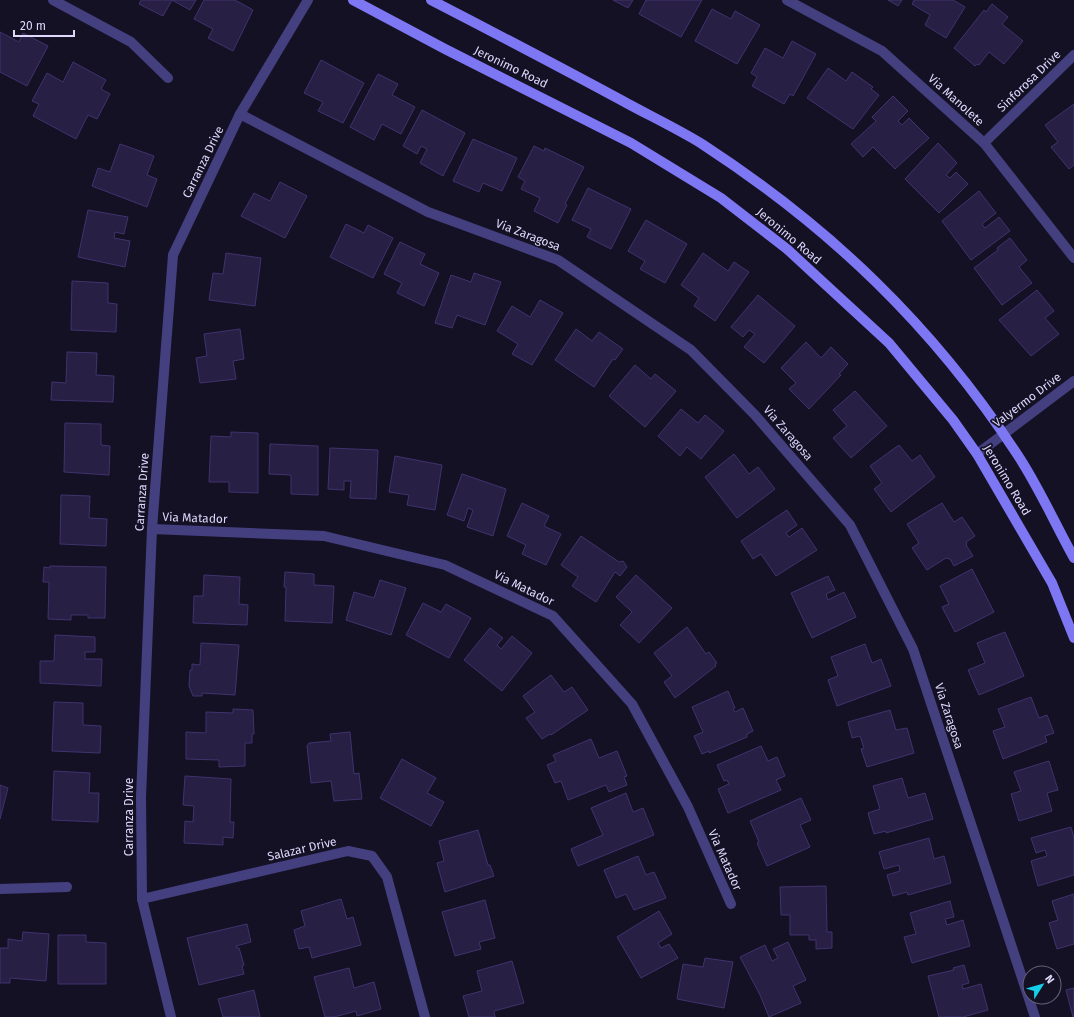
<svg xmlns="http://www.w3.org/2000/svg" width="1074" height="1017" font-family="'Fira Sans',sans-serif">
<style>
.building{fill:#271f44;stroke:#40336e}
.lines{fill:none;stroke-linecap:round;stroke-linejoin:round}
.street{stroke:#444080;stroke-width:10}
.secondary{stroke:#7e77f4;stroke-width:10}
.labels{text-anchor:middle;dominant-baseline:central;stroke-width:3.5;stroke-linejoin:round;paint-order:stroke}
.street-label{font-size:12px;fill:#ddd8fc;stroke:#151125}
</style>
<rect width="100%" height="100%" fill="#151125"/>
<g class="building">
<path d="M141,0h31l-9,16 -24,-12z"/>
<path d="M172,0h24l-6,10z"/>
<path d="M204,0h31l18,10 -20,41 -25,-13 5,-9 -19,-10z"/>
<path d="M613,0h20l-5,8z"/>
<path d="M646,0h56l-21,37 -42,-23z"/>
<path d="M888,0h14l-4,6z"/>
<path d="M914,0h39l12,7 -19,31 -21,-13 5,-10 -18,-11z"/>
<path d="M992,4l16,13 -6,7 21,17 -19,23 -15,-12 -10,13 -2,-1 -2,2 -21,-18 30,-38 2,2z"/>
<path d="M712,9l19,10 4,-8 25,14 -23,39 -42,-23z"/>
<path d="M0,32l19,10 4,-9 25,13 -21,40 -27,-14z"/>
<path d="M792,41l24,13 -23,42 -3,-2 -6,10 -32,-18 5,-9 -6,-4 14,-25 18,10z"/>
<path d="M321,60l43,23 -21,40 -25,-12 5,-9 -19,-9z"/>
<path d="M73,62l33,18 -5,9 9,5 -13,25 -9,-4 -12,24 -43,-23 6,-12 -7,-3 15,-28 16,9z"/>
<path d="M828,68l18,13 6,-9 21,15 -2,2 8,6 -26,34 -46,-31z"/>
<path d="M378,74l20,10 -6,11 23,12 -14,27 -19,-10 -8,16 -24,-13z"/>
<path d="M893,96l15,15 -10,10 4,4 7,-7 20,20 -34,31 -22,-22 -10,10 -12,-13 25,-23 -4,-4z"/>
<path d="M1074,104v61l-5,4 -18,-22 7,-5 -13,-17z"/>
<path d="M422,110l43,23 -22,43 -23,-13 7,-14 -6,-3 -4,8 -14,-8z"/>
<path d="M473,139l44,19 -15,33 -19,-8 -4,9 -26,-11z"/>
<path d="M938,143l19,20 -11,12 4,3 6,-6 12,12 -29,29 -34,-34z"/>
<path d="M120,144l34,12 -7,19 10,4 -10,28 -55,-21 6,-18 12,4z"/>
<path d="M534,146l10,5 1,-3 39,19 -19,37 2,1 -9,18 -24,-12 6,-13 -19,-9 4,-8 -7,-4z"/>
<path d="M280,182l27,14 -22,42 -44,-22 13,-23 16,8z"/>
<path d="M588,188l43,21 -20,40 -24,-12 4,-8 -19,-9z"/>
<path d="M979,191l17,22 -14,11 3,4 14,-11 11,14 -39,29 -29,-39z"/>
<path d="M88,210l40,7 -4,17 -9,-2 -1,6 16,3 -5,26 -47,-10z"/>
<path d="M646,220l41,24 -22,39 -25,-14 5,-8 -17,-10z"/>
<path d="M346,224l18,9 4,-8 25,13 -20,40 -43,-21z"/>
<path d="M1010,238l17,22 -8,7 13,16 -30,22 -28,-37 24,-18 -1,-2z"/>
<path d="M400,242l25,12 -5,10 19,9 -15,33 -27,-13 5,-10 -18,-9z"/>
<path d="M226,253l35,5 -6,48 -46,-6 4,-27 10,1z"/>
<path d="M703,253l25,18 6,-9 15,10 -34,49 -21,-15 5,-8 -18,-13z"/>
<path d="M474,273l27,9 -16,43 -28,-10 -5,13 -17,-5 16,-48 20,7z"/>
<path d="M72,281l36,2v20l9,1 -1,28 -45,-2z"/>
<path d="M1037,290l17,21 -9,7 14,16 -28,22 -32,-36z"/>
<path d="M758,295l37,31 -31,37 -20,-16 11,-13 -6,-4 -6,7 -12,-10z"/>
<path d="M540,300l23,13 -31,52 -20,-11 6,-10 -21,-13 15,-25 18,11z"/>
<path d="M240,329l4,30 -11,2 3,18 -36,4 -4,-25 11,-2 -3,-22z"/>
<path d="M576,329l16,12 7,-9 24,17 -8,11 -2,-1 -19,28 -39,-27z"/>
<path d="M806,342l15,16 10,-11 17,17 -9,10 2,1 -32,34 -20,-20 7,-6 -15,-15z"/>
<path d="M67,352l30,1 -1,22 18,1 -1,26 -62,-2 1,-18 14,1z"/>
<path d="M635,365l16,14 4,-5 21,17 -31,36 -36,-31z"/>
<path d="M855,391l32,35 -36,32 -18,-20 14,-12 -14,-16z"/>
<path d="M681,409l17,14 7,-8 19,16 -23,28 -14,-12 -7,9 -22,-20z"/>
<path d="M65,423l36,1v21l9,1 -1,29 -45,-3z"/>
<path d="M231,432l27,1v60l-29,-1v-10h-20l2,-46 20,1z"/>
<path d="M270,444l48,2v49l-27,-1v-19l-22,-1z"/>
<path d="M899,445l13,16 8,-6 15,22 -44,35 -17,-23 8,-6 -12,-17z"/>
<path d="M330,448l48,2 -2,49 -26,-1 1,-17h-7v9l-16,-1z"/>
<path d="M734,454l15,20 9,-7 17,22 -38,29 -32,-41z"/>
<path d="M395,456l47,9 -7,45 -28,-5 2,-10 -20,-3z"/>
<path d="M462,474l44,15 -13,47 -26,-9 6,-17 -5,-2 -4,13 -17,-6z"/>
<path d="M61,495l29,1 -1,22 18,1 -1,27 -46,-2z"/>
<path d="M522,503l27,13 -5,10 17,8 -15,31 -24,-11 4,-9 -19,-9z"/>
<path d="M942,503l12,19 8,-5 13,19 -9,6 1,2 -1,1 7,11 -19,10 -4,-7 -4,-1 -19,12 -15,-22 7,-5 -12,-19z"/>
<path d="M787,510l10,15 -11,8 3,4 13,-9 15,22 -41,26 -15,-22 -8,5 -12,-18z"/>
<path d="M581,536l38,26 4,-1 4,6 -7,9 -5,-4 -19,30 -24,-16 6,-9 -17,-12z"/>
<path d="M50,566l56,1 -1,51h-17v-3h-17v5l-23,-1 1,-37h-6l1,-15 6,1z"/>
<path d="M972,569l22,43 -39,20 -13,-25 7,-3 -9,-18z"/>
<path d="M285,572l29,2v11l20,1 -2,37 -47,-2 1,-34h-2z"/>
<path d="M204,575l36,2 -1,27 9,1 -1,20 -54,-2 1,-27h9z"/>
<path d="M636,575l36,33 -33,35 -19,-18 12,-13 -16,-15z"/>
<path d="M828,576l7,14 -9,4 2,6 16,-8 12,25 -44,21 -21,-45z"/>
<path d="M380,580l26,8 -15,47 -45,-15 8,-28 20,6z"/>
<path d="M423,603l18,9 5,-8 25,14 -22,40 -43,-23z"/>
<path d="M687,627l19,27 3,-2 8,11 -2,1 1,2 -41,32 -11,-16 8,-6 -18,-23z"/>
<path d="M490,628l13,10 -6,7 4,4 11,-13 20,17 -30,38 -38,-31z"/>
<path d="M1005,632l19,44 -45,19 -11,-25 17,-7 -8,-20z"/>
<path d="M55,635l40,2v15h-10v7h17l-1,27 -61,-3v-22h14z"/>
<path d="M201,643l38,2 -4,50 -33,-2v3h-9l-4,-10 1,-16h2v-6l8,1z"/>
<path d="M865,644l7,19 9,-4 10,27 -54,20 -9,-26 10,-4 -7,-19z"/>
<path d="M551,675l13,17 8,-5 16,23 -37,25 -1,-1 -8,5 -16,-21 9,-6 -12,-16z"/>
<path d="M728,691l7,17 -2,1 2,3 8,-4 10,23 -6,3v3l-38,16v-2l-7,3 -8,-18 9,-4 -11,-25z"/>
<path d="M1031,697l8,21 8,-3 7,18 -9,3 2,6 -44,17 -10,-28 12,-4 -7,-18z"/>
<path d="M54,702l29,1v22l18,1 -1,27 -48,-2z"/>
<path d="M233,709l20,1 1,24h-2v9h-7v23l-26,1v-7l-33,-1v-27l20,1v-21l27,1z"/>
<path d="M890,710l6,20 11,-2 7,25 -47,14 -6,-18 3,-1 -4,-12 -8,2 -4,-16z"/>
<path d="M350,732l4,42 5,-1 3,26 -28,2 -3,-20 -20,2 -4,-37 2,-3 22,-2 -1,-7z"/>
<path d="M591,739l8,19 18,-7 10,25 -3,1 3,8 -18,7 -3,-7 -38,15 -7,-19 -6,2 -8,-18 9,-4 -3,-6z"/>
<path d="M761,746l7,15 9,-4 8,19 -9,4 5,10 -53,23 -10,-24 11,-5 -2,-4 -3,1 -7,-16z"/>
<path d="M402,759l34,19 -9,15 17,9 -13,24 -51,-28z"/>
<path d="M1049,761l9,29 -11,3 5,18 -33,10 -8,-27 10,-3 -7,-19z"/>
<path d="M54,771l36,2 -1,20h10l-1,29 -46,-2z"/>
<path d="M185,776l46,3 -1,43h4l-1,16 -10,-1v8l-39,-2 1,-22 8,1 1,-16 -11,-1z"/>
<path d="M902,778l6,20 17,-5 8,26 -47,14v-2l-12,3 -6,-21 12,-4 -7,-23z"/>
<path d="M0,785l8,3 -8,31z"/>
<path d="M626,793l7,19 10,-4 11,27 -76,31 -7,-17 32,-14 -12,-27z"/>
<path d="M801,798l10,22 -11,5 10,22 -43,19 -10,-23 2,-1 -9,-21z"/>
<path d="M1071,827l3,11v37l-36,11 -7,-25 16,-5 -2,-6 -9,3 -5,-15z"/>
<path d="M478,830l10,35h2l4,11 -49,16 -8,-29 7,-2 -5,-20z"/>
<path d="M929,838l5,21 10,-3 7,27 -43,12 -1,-3 -14,4 -6,-21 13,-4 -1,-6 -15,4 -5,-17z"/>
<path d="M638,856l8,19 8,-3 12,26 -32,12 -8,-16 -10,4 -12,-28z"/>
<path d="M826,886l1,46h5v16l-16,1v-9h-7v-5h-19v-20h-9l-1,-28z"/>
<path d="M1074,894v50l-17,5 -8,-26 9,-3 -6,-19z"/>
<path d="M341,899l6,20 6,-2 8,28 -49,13 -3,-11 -10,2 -5,-19 11,-4 -4,-15z"/>
<path d="M485,900l10,38 -16,4 2,7 -26,7 -13,-44z"/>
<path d="M950,901l4,16 -9,2 2,6 16,-5 7,26 -58,17 -8,-26 12,-3 -6,-21z"/>
<path d="M659,911l13,23 -14,9 3,5 8,-4 9,14 -37,20 -24,-41z"/>
<path d="M247,924l4,18 -15,4 1,2h2l5,17 -2,1 2,8 -45,11 -12,-47z"/>
<path d="M23,932l26,2 -3,47 -36,-3v5h-10v-35h8v-9l14,2z"/>
<path d="M58,935h28v7l20,1v41h-48z"/>
<path d="M788,942l18,38 -13,6 8,17 -32,14 -9,-22 -20,-38 25,-12 7,16 6,-3 -5,-9z"/>
<path d="M705,958l28,4 -9,46 -47,-9 6,-35 20,3z"/>
<path d="M512,961l12,42 -30,8 1,6h-26l-6,-21 19,-5 -5,-20z"/>
<path d="M964,965l5,18 -7,2 1,4 18,-5 7,26 -25,7h-24l-11,-41 26,-6 -1,-2z"/>
<path d="M349,968l5,20 20,-6 7,27 -24,7 -1,-5 -22,6h-9l-11,-40z"/>
<path d="M1074,988v29h-1l-7,-27z"/>
<path d="M254,990l6,27h-37l-5,-18z"/>
</g>
<g class="lines">
<g class="street">
<path d="M53,0l78,42 37,36"/>
<path d="M787,0l95,51 102,92 90,115"/>
<path d="M240,114l188,98 130,48 133,90 64,65 95,110 63,124 122,368"/>
<path d="M984,143l90,-88"/>
<path d="M977,454l97,-73"/>
<path d="M152,529l172,7 121,29 108,51 79,88 56,103 43,97"/>
<path d="M0,889l67,-2"/>
<path d="M142,899l206,-48 24,5 15,21 38,140"/>
<path d="M171,1017l-29,-118 -1,-102 11,-268 21,-274 67,-141 68,-114"/>
</g>
<g class="secondary">
<path d="M353,0l92,49 186,94 90,55 66,51 102,94 64,77 24,34 75,129 22,55"/>
<path d="M431,0c64,33 127,66 190,100 27,15 55,28 81,44 129,84 231,182 315,310 22,33 38,70 57,104"/>
</g>
</g>
<g class="labels">
<g class="street-label">
<text transform="translate(511 67) rotate(26)">Jeronimo Road</text>
<text transform="translate(1029 81) rotate(-44)">Sinforosa Drive</text>
<text transform="translate(956 100) rotate(42)">Via Manolete</text>
<text transform="translate(203 162) rotate(-64)">Carranza Drive</text>
<text transform="translate(528 235) rotate(21)">Via Zaragosa</text>
<text transform="translate(789 236) rotate(40)">Jeronimo Road</text>
<text transform="translate(1027 400) rotate(-37)">Valyermo Drive</text>
<text transform="translate(788 433) rotate(49)">Via Zaragosa</text>
<text transform="translate(1007 480) rotate(59)">Jeronimo Road</text>
<text transform="translate(142 492) rotate(-86)">Carranza Drive</text>
<text transform="translate(195 518) rotate(2)">Via Matador</text>
<text transform="translate(524 588) rotate(26)">Via Matador</text>
<text transform="translate(949 716) rotate(72)">Via Zaragosa</text>
<text transform="translate(129 817) rotate(-90)">Carranza Drive</text>
<text transform="translate(302 849) rotate(-13)">Salazar Drive</text>
<text transform="translate(725 860) rotate(66)">Via Matador</text>
</g>
</g>
<g transform="translate(1042 985) rotate(53)"><circle r="19" fill="#151125" stroke="#65617b"/>
<path d="M0-3L7 15L0 10L-7 15Z" fill="#15d0eb"/>
<text y="-6" font-size="11" font-weight="bold" text-anchor="middle" fill="#ddd8fc">N</text>
</g>
<path d="M14 30v6h60v-6" fill="none" stroke="#ddd8fc" stroke-width="2"/>
<text x="20" y="30" font-size="12" fill="#ddd8fc" stroke="#151125" stroke-width="3" paint-order="stroke">20 m</text>
</svg>
